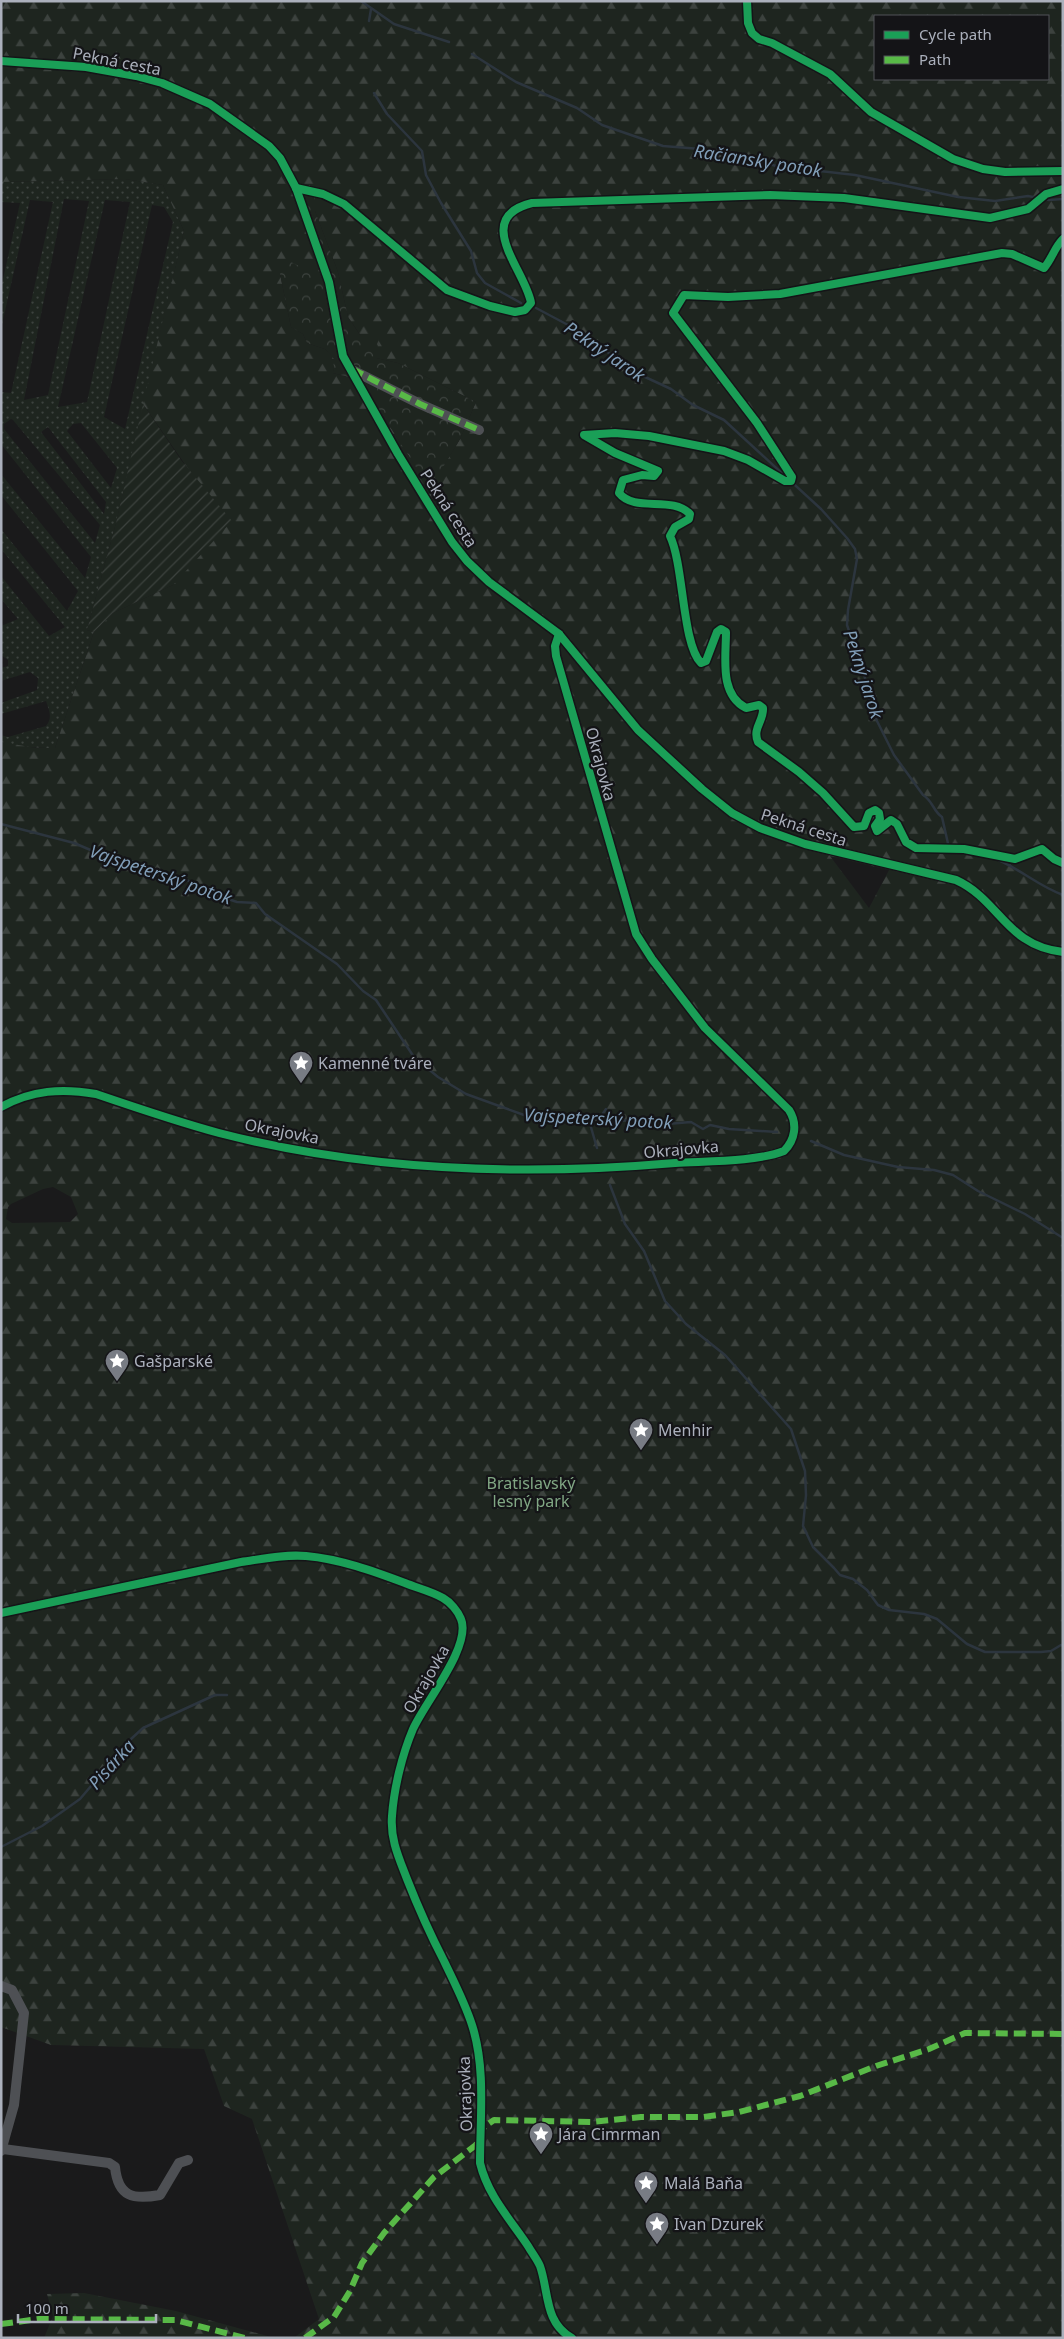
<svg xmlns="http://www.w3.org/2000/svg" width="1064" height="2339" font-family="'Noto Sans',sans-serif">
<style>
.grass{fill:url(#grass-dots);fill-rule:evenodd}
.forest{fill:url(#forest-firs);fill-rule:evenodd}
.park{fill:url(#park-crowns)}
.garden{fill:url(#garden-furrows)}
.lines{fill:none;stroke-linecap:round;stroke-linejoin:round}
.stream{stroke:#2c353e;stroke-width:2.5}
.minor{stroke:#4e5054;stroke-width:10}
.quiet{stroke:#58b947;stroke-width:6;stroke-dasharray:12 6;stroke-linecap:butt}
.cycleway-casing{stroke:#141417;stroke-width:11}
.cycleway{stroke:#1a9f57;stroke-width:8}
.labels{text-anchor:middle;dominant-baseline:central;stroke-width:4.5;stroke-linejoin:round;paint-order:stroke}
.street-label{font-size:16px;fill:#abb0bc;stroke:#141417}
.poi-label{font-size:16px;fill:#abb0bc;stroke:#141417;text-anchor:start}
.park-label{font-size:16px;fill:#81a784;stroke:#141417}
.water-label{font-size:18px;font-style:italic;fill:#819eb8;stroke:#141417}
</style>
<defs>
<pattern id="grass-dots" width="8" height="8" patternUnits="userSpaceOnUse" patternTransform="scale(1.25)"><rect width="8" height="8" fill="#1e251f"/><path d="M2 2h.1M6 6h.1" fill="none" stroke="#3c423e" stroke-width="1.8" stroke-linecap="round"/></pattern>
<pattern id="forest-firs" width="22" height="20" patternUnits="userSpaceOnUse" patternTransform="scale(1.25)"><rect width="22" height="20" fill="#1e251f"/><path d="M5 1l3.5 6h-7zM16 11l3.5 6h-7z" fill="#3c423e"/></pattern>
<pattern id="park-crowns" width="20" height="18" patternUnits="userSpaceOnUse" patternTransform="scale(1.25)"><rect width="20" height="18" fill="#1e251f"/><path d="M2 6a3 3 0 1 1 6 0M12 15a3 3 0 1 1 6 0" fill="none" stroke="#3c423e"/></pattern>
<pattern id="garden-furrows" width="10" height="10" patternUnits="userSpaceOnUse" patternTransform="scale(1.25)"><rect width="10" height="10" fill="#1e251f"/><path d="M-1 1l2-2M0 10L10 0M9 11l2-2" fill="none" stroke="#3c423e"/></pattern>
</defs>
<rect width="100%" height="100%" fill="#1a1a1b"/>
<path class="grass" d="M125,179l38,6 21,46 -68,292 -29,107 7,2 -39,116c-18,0 -36,-1 -54,-6v-7l7,2 38,-11c7,-8 3,-16 0,-25l-45,13v-11l36,-13 1,-12 -8,-6 -29,9v-13l7,-2v-6l-7,-5v-29l17,-7 -17,-20v-23l48,60 16,-9 -64,-78v-20l66,82 11,-20 -77,-96v-21l84,104 6,-21 -90,-113v-52l10,1 42,-191 -23,-2 -29,129v-41l19,-85 -19,-1v-20zM64,199l25,2 -41,194 -24,5zM105,200l25,2 -43,200 -29,5zM152,205l12,2 9,15 -48,207 -21,-12zM11,419l2,1 87,105 -5,18 -91,-114v-5zM81,423l36,45 -6,20 -44,-57 6,-7zM48,427l58,75 -2,12 -63,-82z"/>
<path class="forest" d="M1,1h1062v2337h-1019l9,-22 -6,-22 37,-1 92,18 95,26h24l24,-18 -67,-200 -28,-13 -20,-57 -153,-4 -50,-18v-1285l35,6h19l39,-116 19,-19 60,-28 25,-102 -55,-79 41,-173 -21,-46 -38,-6 -124,3zM875,16h173v63h-173zM299,185h21l-5,12v14l23,61 10,45 28,41 22,5 78,39 -16,37 -30,49 -48,-74 -31,-36 -18,-5 2,-14 -10,-10 -18,-6 -4,-9 -12,-7 -11,-53 46,6zM830,856l59,14 -20,38zM53,1187l18,10 7,17 -8,8 -58,1 -6,-4 2,-12 3,-3 32,-15z"/>
<path class="park" d="M299,185h22l-6,12v14l23,61 10,45 12,18 19,3 -3,20 22,5 78,39 -16,37 -30,50 -48,-75 -30,-36 -19,-5 1,-14 -9,-10 -18,-6 -4,-9 -12,-7 -11,-53 7,-14 38,19z"/>
<path class="garden" d="M143,404l38,56 51,61 -59,64 -60,28 -19,19 -7,-2 29,-107z"/>
<g class="lines">
<g class="stream">
<path d="M361,1l33,23 55,18"/>
<path d="M369,21l2,-12"/>
<path d="M472,54l44,28 61,26 25,17 61,21 63,5 50,15 79,9 103,22 37,4 33,-5 21,4 14,-1"/>
<path d="M374,93l13,21 35,37 4,24 15,28 30,48 6,22 8,10 36,20"/>
<path d="M536,308l49,26 45,36 41,19 22,16 31,15 97,89 26,29 8,11 2,10 -9,51 -1,15 18,53 5,24 7,19 17,34 29,40c10,6 10,16 19,22l7,31c12,8 31,5 45,10 25,10 44,28 69,37"/>
<path d="M1,824l73,19 26,11h13l43,17 27,7 33,17 21,7 19,1 9,11 72,50 26,27 13,9 38,57 24,20 28,17 58,21 26,3 46,-2 15,6 17,-2 27,5 36,-3 12,7 7,-4 19,4 48,3"/>
<path d="M588,1117l9,31"/>
<path d="M600,1118l6,-9"/>
<path d="M811,1141l33,14 54,12 36,3 19,5 25,16 47,23 38,24"/>
<path d="M610,1185l15,39 19,27 21,50 21,23 39,31 66,74 14,42 1,24 -3,31 10,21 21,21 6,7 13,4 14,11 11,15 11,5 35,4 13,5 30,25 18,8h56l10,-1 10,-6"/>
<path d="M1,1847l41,-21 38,-27 51,-60 12,-11 72,-33h12"/>
</g>
<g class="minor">
<path d="M1,61l85,6 50,9 26,7 48,21 59,42 11,12 16,30 33,94 14,74 55,98 54,88 15,19 22,21 70,52 79,96 64,59 30,24 28,15 45,16 151,36c44,20 50,66 107,72"/>
<path d="M350,369l70,35 59,26"/>
<path d="M1,1107c31,-17 61,-19 95,-13 41,14 82,28 123,39 147,38 305,43 456,30 31,-2 81,-1 109,-12 11,-11 14,-27 5,-41l-84,-82 -53,-69 -16,-25 -80,-278 -1,-10 4,-12"/>
<path d="M1,1613l240,-51c21,-3 44,-8 65,-6 34,3 67,15 99,27 12,5 26,8 38,15 7,4 15,13 18,21 11,27 -36,83 -48,110 -11,26 -19,59 -21,87 -2,23 7,42 15,63 11,28 23,55 37,82 10,21 21,42 28,64 14,43 8,93 8,138 8,33 30,56 48,83 4,7 9,13 12,20 9,25 4,57 32,72"/>
<path d="M1,1986l11,4 12,23 -10,92 -13,46"/>
<path d="M3,2149l106,14 6,4c3,30 18,33 45,28l19,-32 9,-3"/>
</g>
<g class="quiet">
<path d="M352,369l68,35 59,26"/>
<path d="M1,2324l38,-5 136,1 70,18"/>
<path d="M305,2338l29,-21 16,-26 12,-28 22,-30 50,-56 42,-32 8,-18 10,-7 97,2 50,-5h62l36,-5 61,-16 76,-30 53,-17 36,-16 98,1"/>
</g>
<defs>
<g id="cycleway">
<path d="M747,1l1,22 4,10 7,6 13,4 58,31 41,38 82,47 30,10 22,3 58,-1"/>
<path d="M1,61l85,6 50,9 26,7 48,21 59,42 11,12 16,30 33,94 14,74 55,98 54,88 15,19 22,21 70,52 79,96 64,59 30,24 28,15 45,16 151,36c44,20 50,66 107,72"/>
<path d="M296,188l27,6 21,10 103,86 43,16 25,6 10,-2 6,-7c-5,-32 -60,-85 1,-100l238,-8 74,3 146,20 38,-9 18,-15 17,-5"/>
<path d="M1063,239c-9,9 -11,20 -19,29l-32,-14 -10,-1 -222,41 -52,3 -44,-2 -11,18 84,110 35,54 -1,4h-6l-37,-21 -24,-9 -75,-15 -34,-3 -31,2 31,18 43,18 -4,5 -12,-1 -19,5 -4,13c16,20 53,2 71,21l-1,5 -14,8 -5,9c14,29 12,108 31,127l5,-2 11,-29 4,-3 5,3c0,26 -7,62 20,76l13,-3 4,3c1,13 -11,20 -5,34l41,30 24,21 31,34 10,-1 5,-13 6,-3 4,3 1,6 -5,7 2,5 14,-11 6,4 9,18 10,6 48,1 51,10 27,-10 12,10 9,4"/>
<path d="M1,1107c31,-17 61,-19 95,-13 41,14 82,28 123,39 147,38 305,43 456,30 31,-2 81,-1 109,-12 11,-11 14,-27 5,-41l-84,-82 -53,-69 -16,-25 -80,-278 -1,-10 4,-12"/>
<path d="M1,1613l240,-51c21,-3 44,-8 65,-6 34,3 67,15 99,27 12,5 26,8 38,15 7,4 15,13 18,21 11,27 -36,83 -48,110 -11,26 -19,59 -21,87 -2,23 7,42 15,63 11,28 23,55 37,82 10,21 21,42 28,64 14,43 8,93 8,138 8,33 30,56 48,83 4,7 9,13 12,20 9,25 4,57 32,72"/>
</g>
</defs>
<use href="#cycleway" class="cycleway-casing"/>
<use href="#cycleway" class="cycleway"/>
</g>
<defs>
<symbol id="sight-pin" viewBox="-11 -11 22 30"><path d="M0 17L-7.5 6A9.5 9.5 0 1 1 7.5 6Z" fill="#787c84" stroke="#141417"/><path d="M0-6L1.8-2.2L6-1.7L2.9 1.2L3.7 5.4L0 3.3L-3.7 5.4L-2.9 1.2L-6-1.7L-1.8-2.2Z" fill="#fff"/></symbol>
</defs>
<g fill-rule="evenodd">
<use href="#sight-pin" x="287" y="1049" width="28" height="38"/>
<use href="#sight-pin" x="103" y="1347" width="28" height="38"/>
<use href="#sight-pin" x="627" y="1416" width="28" height="38"/>
<use href="#sight-pin" x="527" y="2120" width="28" height="38"/>
<use href="#sight-pin" x="632" y="2169" width="28" height="38"/>
<use href="#sight-pin" x="643" y="2210" width="28" height="38"/>
</g>
<g class="labels">
<g class="street-label">
<text transform="translate(117 61) rotate(11)">Pekná cesta</text>
<text transform="translate(449 508) rotate(57)">Pekná cesta</text>
<text transform="translate(601 764) rotate(75)">Okrajovka</text>
<text transform="translate(804 827) rotate(18)">Pekná cesta</text>
<text transform="translate(282 1131) rotate(11)">Okrajovka</text>
<text transform="translate(681 1149) rotate(-5)">Okrajovka</text>
<text transform="translate(426 1679) rotate(-60)">Okrajovka</text>
<text transform="translate(465 2094) rotate(-92)">Okrajovka</text>
</g>
<g class="poi-label">
<text x="318" y="1063">Kamenné tváre</text>
<text x="134" y="1361">Gašparské</text>
<text x="658" y="1430">Menhir</text>
<text x="558" y="2134">Jára Cimrman</text>
<text x="664" y="2183">Malá Baňa</text>
<text x="674" y="2224">Ivan Dzurek</text>
</g>
<g class="park-label">
<text x="531" y="1483">Bratislavský<tspan x="531" dy="18">lesný park</tspan></text>
</g>
<g class="water-label">
<text transform="translate(758 160) rotate(9)">Račiansky potok</text>
<text transform="translate(605 351) rotate(34)">Pekný jarok</text>
<text transform="translate(864 674) rotate(72)">Pekný jarok</text>
<text transform="translate(161 874) rotate(19)">Vajspeterský potok</text>
<text transform="translate(598 1118) rotate(3)">Vajspeterský potok</text>
<text transform="translate(111 1764) rotate(-48)">Pisárka</text>
</g>
</g>
<rect width="1064" height="2339" fill="none" stroke="#abb0bc" stroke-width="5"/>
<rect x="874" y="15" width="175" height="65" fill="#141417" stroke="#505259"/>
<rect x="884" y="31" width="25" height="8" fill="#1a9f57" stroke="#505259"/>
<text x="919" y="40" font-size="15" fill="#abb0bc">Cycle path</text>
<rect x="884" y="56" width="25" height="8" fill="#58b947" stroke="#505259"/>
<text x="919" y="65" font-size="15" fill="#abb0bc">Path</text>
<path d="M18 2314v8h138v-8" fill="none" stroke="#abb0bc" stroke-width="2.5"/>
<text x="25" y="2314" font-size="15" fill="#abb0bc" stroke="#141417" stroke-width="4" paint-order="stroke">100 m</text>
</svg>
